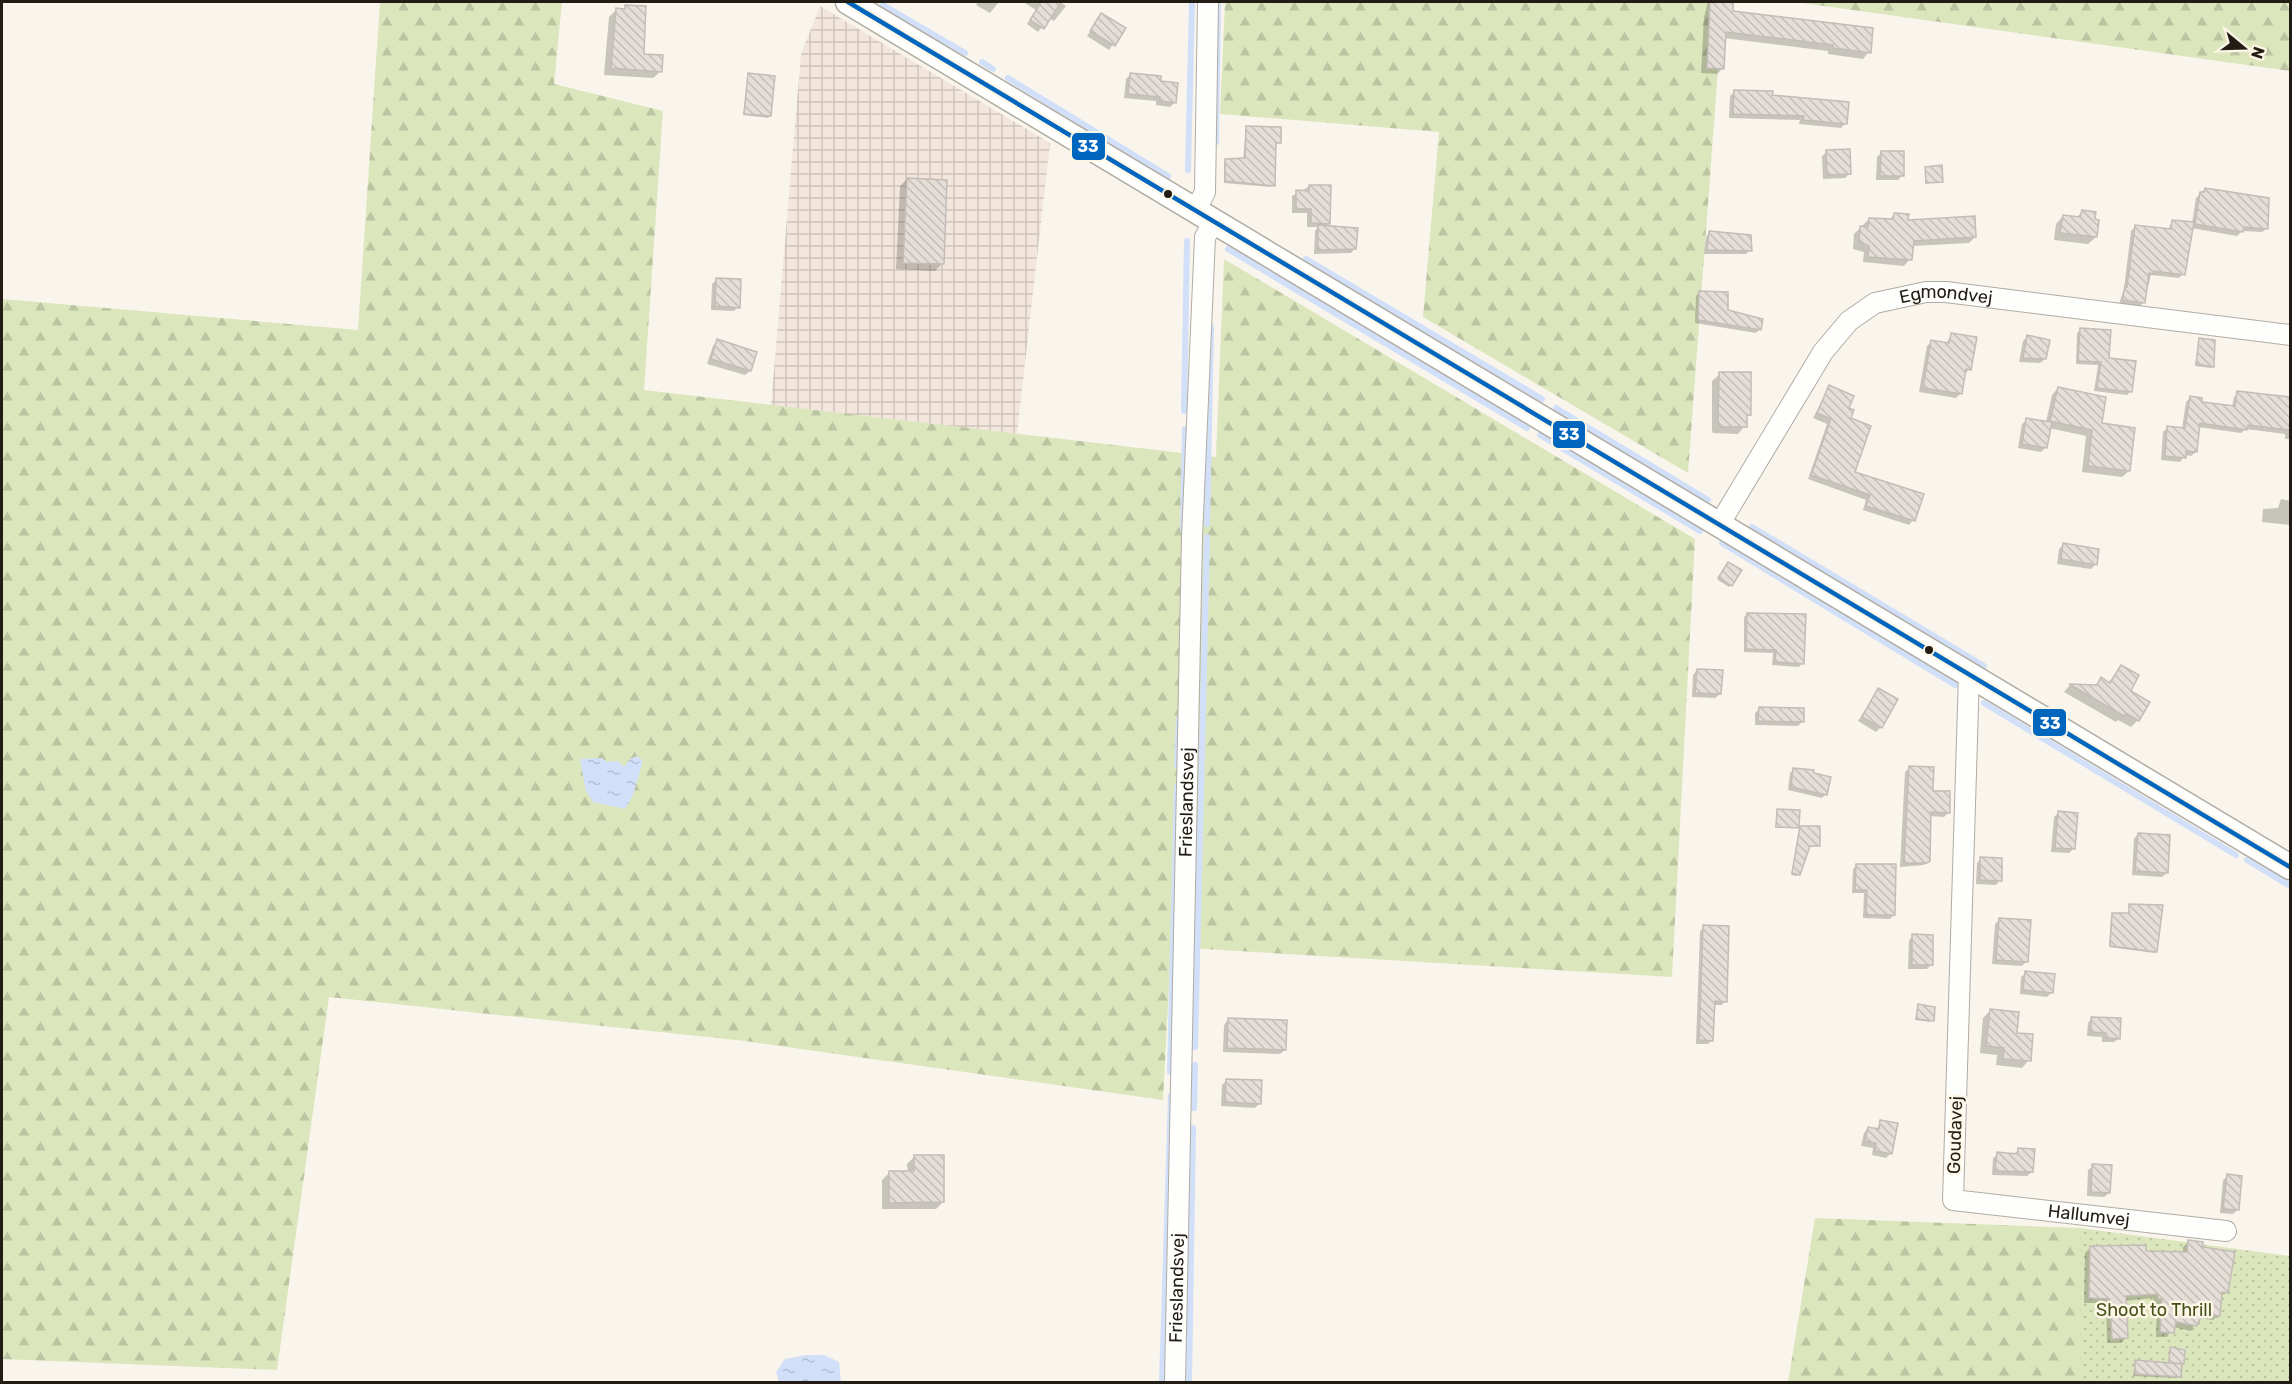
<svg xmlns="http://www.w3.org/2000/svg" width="2292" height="1384" font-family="Rubik,sans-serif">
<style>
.industrial{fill:url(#industrial-grid)}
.green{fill:url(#green-dots)}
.forest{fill:url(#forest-firs)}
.water{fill:url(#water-ripples)}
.shadow{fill:#0003}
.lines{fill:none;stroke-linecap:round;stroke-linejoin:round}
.stream{stroke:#d1dff9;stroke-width:6}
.building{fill:url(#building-back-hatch);stroke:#c4bcb7;stroke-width:1.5}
.minor-casing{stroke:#b0aca3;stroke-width:22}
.tertiary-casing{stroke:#b0aca3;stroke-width:27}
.minor{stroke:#fefefc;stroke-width:20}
.tertiary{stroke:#fefefc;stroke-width:24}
.bus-1-casing{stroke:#fef7e7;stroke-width:9}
.bus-1{stroke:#0065bd;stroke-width:4.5}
.bus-dot{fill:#221d14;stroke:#fef7e7;stroke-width:2}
.labels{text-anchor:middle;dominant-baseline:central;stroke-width:5;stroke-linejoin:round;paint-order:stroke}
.street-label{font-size:18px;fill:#221d14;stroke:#fef7e7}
.park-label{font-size:18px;fill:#44521c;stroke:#fef7e7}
.line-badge{stroke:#fef7e7;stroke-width:2}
.badge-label{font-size:16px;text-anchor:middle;font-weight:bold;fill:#fff}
</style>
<defs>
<pattern id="industrial-grid" width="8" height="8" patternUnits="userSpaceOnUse" patternTransform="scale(1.5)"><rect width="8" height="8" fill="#f2e6dd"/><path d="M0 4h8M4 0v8" fill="none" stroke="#cfc5bd"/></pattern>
<pattern id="green-dots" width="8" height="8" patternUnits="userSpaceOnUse" patternTransform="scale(1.5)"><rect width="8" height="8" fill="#dce6bd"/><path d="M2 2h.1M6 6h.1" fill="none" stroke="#bcc5a2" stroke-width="1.8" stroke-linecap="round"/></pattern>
<pattern id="forest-firs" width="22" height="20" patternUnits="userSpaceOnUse" patternTransform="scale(1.5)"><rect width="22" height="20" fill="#dce6bd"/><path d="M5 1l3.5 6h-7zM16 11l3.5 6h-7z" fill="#bcc5a2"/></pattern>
<pattern id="water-ripples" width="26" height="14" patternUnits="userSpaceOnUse" patternTransform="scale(1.5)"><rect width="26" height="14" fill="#d1dff9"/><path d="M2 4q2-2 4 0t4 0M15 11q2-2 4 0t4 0" fill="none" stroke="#b3bfd5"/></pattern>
<pattern id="building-back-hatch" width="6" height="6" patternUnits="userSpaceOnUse" patternTransform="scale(1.5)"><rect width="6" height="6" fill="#e5ddd8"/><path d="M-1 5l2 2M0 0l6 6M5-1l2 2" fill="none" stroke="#c4bdb8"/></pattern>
</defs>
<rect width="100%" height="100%" fill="#f9f5ec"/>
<path class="industrial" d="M820,6l230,137 -33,291 -246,-29 30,-351z"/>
<path class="green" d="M2080,1228l210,28v126h-210z"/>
<g class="forest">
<path d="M380,2h182l-8,82 109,27 -19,279 572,67 8,-198 471,280 -23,438 -501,-30 -8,153 -418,-59 -416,-44 -52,373 -275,-11v-1060l356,31z"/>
<path d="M1225,2h498l-35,471 -265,-156 16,-185 -219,-18z"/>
<path d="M1795,2h495v69z"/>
<path d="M1815,1218l265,10v154h-292z"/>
</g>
<g class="water">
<path d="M637,756l6,5 -10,34 -8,14 -32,-7 -7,-11 -6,-32 22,-1 5,4 11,-1 6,6 6,-8z"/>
<path d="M806,1355h18l15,7 2,20h-62l-3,-10 9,-13z"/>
</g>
<g class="shadow">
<path d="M978,2h21l-9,11 -14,-8z"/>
<path d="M1023,2h37l6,4 -12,15 -5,-3 -11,14 -11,-8 9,-14z"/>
<path d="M1708,2h23v10l138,40 -6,7 -35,-5v-3l-104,-13 -1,30 -6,6 -16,-1 3,-56z"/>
<path d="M625,7l17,48 19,16 -8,7 -49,-3 5,-58 7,-7h6z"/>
<path d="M1102,15l22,13 -15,22 -22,-14z"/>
<path d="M748,75l22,41 -2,2 -25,-3z"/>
<path d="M1130,75l29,8 16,19 -5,5 -14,-2v-4l-32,-3 2,-19z"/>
<path d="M1734,92l37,4 75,27 -5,5 -42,-4 1,-4 -71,-2 1,-22z"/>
<path d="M1246,128l33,14 -5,2 -3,43 -47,-4v-20l19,-3z"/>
<path d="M1827,152l23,21 -5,5 -22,1 -1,-23z"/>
<path d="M1882,152l20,24 -4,4h-22l1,-23z"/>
<path d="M1926,168l16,13 -17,3z"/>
<path d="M907,179l35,85 -7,7 -39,-2 4,-83z"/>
<path d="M1310,186l19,37 -5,4 31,21 -4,5 -37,1 1,-23 3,-4h-11v-14h-15v-17z"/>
<path d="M2205,189l62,39 -5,4 -20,-1 -5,5 -46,-8 -8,46 -4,4 -28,-3 -7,27 -4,4 -21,-2 5,-15 7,-58 4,-4 33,3 4,-9 20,2 4,-25z"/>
<path d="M2082,212l14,25 -8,7 -34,-4 2,-16 7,-8 13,2z"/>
<path d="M1894,215l13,7 68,15 -6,6 -57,3 -2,13 -6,7 -41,-4 1,-10 -11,-3 1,-15 15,-15 19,2z"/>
<path d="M1709,233l41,17 -4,4h-42l2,-17z"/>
<path d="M717,279l21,28 -4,4 -23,-1 1,-26z"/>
<path d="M1699,292l27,20 34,17 -4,4 -61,-10 1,-27z"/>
<path d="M2080,330l50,62 -3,3 -33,-4 4,-26 -22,-1 1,-31z"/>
<path d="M1951,335l18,34 -4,5 -4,19 -5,5 -37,-6 8,-46 4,-4 15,2z"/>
<path d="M2027,337l18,22 -5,4 -21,-1 4,-21z"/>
<path d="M2200,340l13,26 -2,2 -16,-2z"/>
<path d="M717,341l38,12 -5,18 -5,4 -38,-11 6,-18z"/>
<path d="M1720,374l29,41 -4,4v7l-7,8 -25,-1 -1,-2v-50z"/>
<path d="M1829,387l18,22 6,64 60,47 -4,5 -46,-15 3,-10 -58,-21 19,-55 -14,-6z"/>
<path d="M2058,388l42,36 29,47 -7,6 -40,-5 4,-36 -37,-8 -3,19 -5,5 -23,-4 4,-24 5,-4 19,2 6,-27z"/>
<path d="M2238,393l52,6v40h-5v-5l-39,-5 -5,4 -43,-6 -2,25 -5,4 -6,-1 -5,7 -19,-2 2,-28 4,-4 15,1 4,-27 4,-4 10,5 32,4 2,-10z"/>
<path d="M2281,499l9,2v24l-28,-3 1,-13 15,-1z"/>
<path d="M2063,545l33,19 -5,5 -34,-5 2,-15z"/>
<path d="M1727,565l4,20 -2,2 -11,-7z"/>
<path d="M1747,614l55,49 -3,4 -27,-2 1,-12 -29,-1v-35z"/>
<path d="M2121,667l17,53 -7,7 -13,-7 -2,2 -52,-30 6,-7 24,1 7,-7 7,4z"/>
<path d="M1697,670l23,24 -5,4 -23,-1 1,-22z"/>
<path d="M1878,690l3,37 -5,5 -18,-11z"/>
<path d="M1760,708l42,14 -4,4 -43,-1v-12z"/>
<path d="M1909,768l40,44 -5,5 -14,-1 -1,45 -5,4 -24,2 5,-95z"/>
<path d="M1793,770l33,24 -4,4 -34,-8 2,-17z"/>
<path d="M1778,810l19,17 -22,1z"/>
<path d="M2058,813l16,35 -5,5 -18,-1 3,-35z"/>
<path d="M1801,828l18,17 -11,2 -11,29 -6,-1z"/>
<path d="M2138,834l29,39 -5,4 -30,-2 2,-36z"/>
<path d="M1981,859l19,21 -4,5 -20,-1 1,-21z"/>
<path d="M1857,865l37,50 -4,4 -27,-1 1,-25h-12l1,-24z"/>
<path d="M2130,905l26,47 -2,1 -45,-6 2,-30 17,-2z"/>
<path d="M2000,919l27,42 -5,5 -30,-2 3,-40z"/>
<path d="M1704,927l21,74 -3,4h-9l-1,35 -4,4h-12l4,-113z"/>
<path d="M1913,936l18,29 -4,4h-19l1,-29z"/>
<path d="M2026,973l26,19 -5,5 -27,-3 1,-17z"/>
<path d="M1919,1006l13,14 -2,2 -15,-2z"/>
<path d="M1990,1011l25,23 14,26 -7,8 -26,-3 1,-10 -17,-2 3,-35z"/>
<path d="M2092,1018l27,20 -5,4h-12v-5l-15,-1 1,-13z"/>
<path d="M1228,1020l57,30 -5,4 -57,-2 1,-27z"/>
<path d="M1226,1081l34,22 -5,5 -34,-2 1,-21z"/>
<path d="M1881,1122l10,31 -5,5 -14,-3 1,-7 -12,-2 3,-13 4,-5 8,2z"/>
<path d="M2019,1149l13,23 -5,4 -35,-1 1,-17 5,-4h16z"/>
<path d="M915,1156l28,46 -7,7h-54v-29l7,-7h19l-1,-9z"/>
<path d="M2093,1166l16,27 -5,4 -17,-1 1,-26z"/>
<path d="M2228,1176l9,34 -4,4 -13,-1 3,-33z"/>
<path d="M2188,1242l13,6 26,44 -7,5 -2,18 -5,5 -15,-2 -7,13 -18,-4 -6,10h-11l1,-33h-4v-6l-28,3 1,37 -5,5h-14l-1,-40h-22l1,-50 5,-5 93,5v-6z"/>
<path d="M2170,1349l13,14 -6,15 -44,-2 2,-15 33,4z"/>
</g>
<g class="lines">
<g class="stream">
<path d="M883,5l82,48"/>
<path d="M982,62l11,7"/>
<path d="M1008,78l160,98"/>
<path d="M1216,142l2,-140"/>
<path d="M1188,170l4,-168"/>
<path d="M1228,249l299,179"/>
<path d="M1306,259l236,140"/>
<path d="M1556,408l152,92"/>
<path d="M1184,411l3,-170"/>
<path d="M1540,435l160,96"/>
<path d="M1207,524l4,-197"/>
<path d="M1752,527l232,139"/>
<path d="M1183,530l2,-101"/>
<path d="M1722,543l233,142"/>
<path d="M1984,703l252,152"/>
<path d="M1177,766l2,-47"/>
<path d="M2247,860l43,26"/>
<path d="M1195,1047l12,-510"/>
<path d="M1170,1072l7,-286"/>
<path d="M1194,1108l1,-43"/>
<path d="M1162,1382l9,-286"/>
<path d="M1189,1382l4,-254"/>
</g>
</g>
<g class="building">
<path d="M1041,2h20l-17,27 -14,-9z"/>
<path d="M1710,2h23v9l140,17 -2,25 -38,-5v-3l-107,-13 -2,37 -17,-1z"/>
<path d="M625,5l21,1 -2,48 19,1 -1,17 -51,-4 5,-60 9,1z"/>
<path d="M1101,13l25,15 -11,18 -25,-15z"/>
<path d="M748,73l27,3 -4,40 -27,-2z"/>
<path d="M1130,73l31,3v5l17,2 -2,20 -16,-2v-4l-32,-3z"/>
<path d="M1734,90l39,1 -1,4 77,7 -2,22 -44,-4 1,-4 -71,-2z"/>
<path d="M1246,126l35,1v16h-5l-1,43 -50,-5v-22l20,-1z"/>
<path d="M1850,149l1,25 -24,1 -1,-25z"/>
<path d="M1881,151h23v25h-24z"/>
<path d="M1942,165l1,17 -17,1 -1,-16z"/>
<path d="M907,178l40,2 -3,84 -41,-1z"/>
<path d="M1309,185h22l-1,39 -19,-1v-14h-15v-19l13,1z"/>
<path d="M2205,188l64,10 -1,31 -24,-2 -1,5 -48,-8 5,-32h4z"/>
<path d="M2082,210l14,2 -1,7 4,1 -2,17 -37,-4 3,-18 17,2z"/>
<path d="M1894,213l15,1 -1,6 67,-4 1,21 -62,4 -2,19 -44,-3 1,-11 -10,-4 1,-16 8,1 1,-9 24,1z"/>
<path d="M2172,220l22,2 -9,53 -31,-4v3l-5,-1 -4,30 -23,-3 3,-14 2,1 8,-62 36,4z"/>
<path d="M1318,225l40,3 -2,21 -38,1z"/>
<path d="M1709,231l42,4 1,16 -45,-1z"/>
<path d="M716,278l25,1 -1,29 -25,-2z"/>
<path d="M1699,291l29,1v18l35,9 -2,11 -63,-10z"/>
<path d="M2080,328l31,2 -2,28 27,3 -4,31 -35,-4 4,-26 -23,-1z"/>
<path d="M1951,333l26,4 -6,33 -5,-1 -4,25 -39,-6 8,-48 18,3z"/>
<path d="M2027,335l23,5 -4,19 -23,-1z"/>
<path d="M2199,338l16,2 -1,27 -18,-3z"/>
<path d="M717,339l40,13 -6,19 -40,-12z"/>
<path d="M1719,372h32v43h-4v12h-26l-3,-4z"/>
<path d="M1829,385l25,11 -5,12 5,2 -3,8 20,8 -16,46 69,22 -9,27 -49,-15 4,-11 -59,-20 20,-56 -14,-6z"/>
<path d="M2058,387l48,10 -4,26 33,5 -5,43 -42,-5 4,-36 -42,-9z"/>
<path d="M2237,391l53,6v33l-42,-5 -1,5 -47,-7 -3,29 -11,-1v7l-21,-2 2,-30 18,2 5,-32 12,2v4l33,4z"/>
<path d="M2026,418l26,4 -5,26 -25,-4z"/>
<path d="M2063,543l36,6 -2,16 -36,-6z"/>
<path d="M1728,562l14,8 -10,16 -14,-8z"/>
<path d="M1747,613l59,1 -2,50 -29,-2 1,-12 -30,-1z"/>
<path d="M2121,665l18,10 -8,16 19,11 -11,19 -13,-8 -2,3 -55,-32 28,1 4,-8 9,6z"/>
<path d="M1697,669l26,1 -2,24 -26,-1z"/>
<path d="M1878,688l20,11 -16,29 -20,-11z"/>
<path d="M1759,707l45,1v14l-46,-1z"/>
<path d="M1909,766l25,1 -1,24h17v22l-19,-1 -1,49 -3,2h-23z"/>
<path d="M1793,768l21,2v3l17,4 -4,18 -36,-8z"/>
<path d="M1777,809l23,1 -1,18 -23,-1z"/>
<path d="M2058,811l20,2 -3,36 -20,-1z"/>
<path d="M1800,826h20v20h-10l-10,29 -8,-2z"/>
<path d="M2138,833l32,2 -2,38 -33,-2z"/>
<path d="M1980,857l22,1v23l-22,-1z"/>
<path d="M1856,864h40l-1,51h-29l1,-25h-12z"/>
<path d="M2129,904l34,1 -6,47 -47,-6 2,-33h17z"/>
<path d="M1999,918l32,2 -3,42 -32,-2z"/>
<path d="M1703,925l26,1 -2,76 -12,-1 -2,40 -14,-1z"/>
<path d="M1912,934l21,1v30h-21z"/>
<path d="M2025,971l30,3 -2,19 -30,-3z"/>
<path d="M1918,1004l17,3 -1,14 -18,-2z"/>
<path d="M1990,1009l29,3 -2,21 16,1 -2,27 -28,-2 1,-11 -18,-2z"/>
<path d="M2091,1017l30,1 -1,21 -14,-1v-5l-15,-1z"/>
<path d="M1228,1018l59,2 -1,30 -59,-2z"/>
<path d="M1226,1079l36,1 -1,24 -36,-2z"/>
<path d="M1880,1120l18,3 -6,31 -17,-3 1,-8 -11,-2 3,-14 11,2z"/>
<path d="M2018,1148l17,1 -2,23 -38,-1 2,-19 21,2z"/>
<path d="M914,1155h30v47l-55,1v-32h25z"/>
<path d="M2092,1164l20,1 -2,28 -19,-1z"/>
<path d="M2227,1174l15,2 -3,34 -16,-1z"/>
<path d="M2188,1240l15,2 -1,5 33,5 -7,41 -6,-1 -2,24 -18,-2 -5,12 -21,-4 -2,11 -14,-1 2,-33h-4v-5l-32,2 2,42 -16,1 -2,-40 -21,-1 1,-52 56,-1v6l41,1z"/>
<path d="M2170,1347l15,3 -1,14 -15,-1z"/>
<path d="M2135,1360l47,4 -1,13 -46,-3z"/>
</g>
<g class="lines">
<defs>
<g id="minor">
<path d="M1195,211l10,-19 3,-190"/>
<path id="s1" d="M1719,525l104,-173 26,-31 26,-18 51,-11h20l344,43"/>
<path id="s2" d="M1969,673l-16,527 273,31"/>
<path id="s3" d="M1175,1382l17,-844 13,-301 9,-15"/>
</g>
<path id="tertiary" d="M848,2l1442,865"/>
</defs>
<use href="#minor" class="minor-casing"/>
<use href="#tertiary" class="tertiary-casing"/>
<use href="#minor" class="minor"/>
<use href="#tertiary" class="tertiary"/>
<defs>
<path id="bus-1" d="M848,2l1442,865"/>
</defs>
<use href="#bus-1" class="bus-1-casing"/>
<use href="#bus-1" class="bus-1"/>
</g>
<g class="bus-dot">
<circle cx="1168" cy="194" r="5"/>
<circle cx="1929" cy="650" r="5"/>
</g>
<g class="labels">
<g class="street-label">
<text stroke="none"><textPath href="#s1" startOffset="346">Egmondvej</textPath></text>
<text stroke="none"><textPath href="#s3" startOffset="580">Frieslandsvej</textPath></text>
<text transform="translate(1955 1135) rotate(-88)">Goudavej</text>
<text stroke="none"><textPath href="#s2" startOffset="664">Hallumvej</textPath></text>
<text stroke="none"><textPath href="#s3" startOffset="94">Frieslandsvej</textPath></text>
</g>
<g class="park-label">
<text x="2154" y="1310">Shoot to Thrill</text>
</g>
</g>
<g class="line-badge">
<rect x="1071" y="132" width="35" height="29" rx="6" fill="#0065bd"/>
<rect x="1552" y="420" width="34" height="29" rx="6" fill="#0065bd"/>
<rect x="2032" y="708" width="35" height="29" rx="6" fill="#0065bd"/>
</g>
<g class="badge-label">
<text x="1088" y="152">33</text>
<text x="1569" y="440">33</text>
<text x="2050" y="729">33</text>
</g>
<rect width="2292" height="1384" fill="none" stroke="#221d14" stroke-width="6"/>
<g transform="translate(2244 48) rotate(109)" stroke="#fef7e7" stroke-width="4.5" paint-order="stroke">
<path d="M0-4.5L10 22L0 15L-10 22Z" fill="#221d14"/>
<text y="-9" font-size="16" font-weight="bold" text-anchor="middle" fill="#221d14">N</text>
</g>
</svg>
